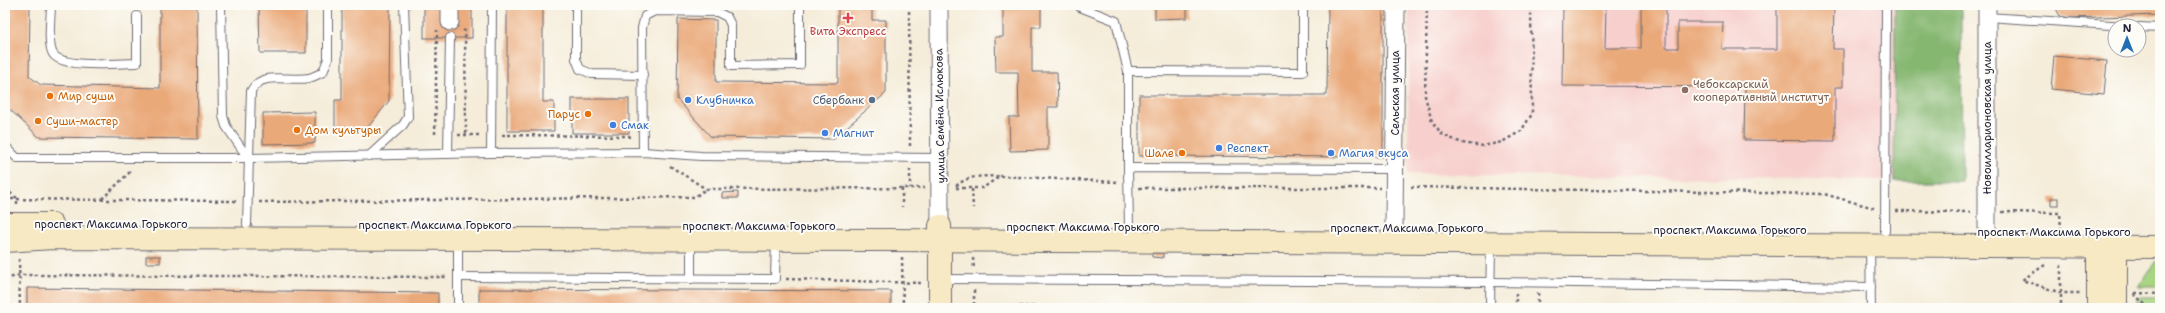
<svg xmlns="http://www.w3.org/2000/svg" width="2165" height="313" font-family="'Shantell Sans',sans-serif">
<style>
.built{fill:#f7d0cd}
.green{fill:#a9d683;stroke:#667c5f}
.forest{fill:#86b771;stroke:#546c56}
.building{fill:#eaa979}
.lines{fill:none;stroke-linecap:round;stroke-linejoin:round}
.lane-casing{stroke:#6c6973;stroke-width:10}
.street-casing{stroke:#6c6973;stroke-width:19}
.secondary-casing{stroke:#6c6973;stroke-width:24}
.path{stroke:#6c6973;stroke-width:2.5;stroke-dasharray:3 3;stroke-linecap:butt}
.lane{stroke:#fff;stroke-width:8}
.street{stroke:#fff;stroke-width:17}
.secondary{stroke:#f6e9c3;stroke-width:22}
.health-dot{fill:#e0444e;stroke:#fdfcf7;stroke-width:1.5}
.education-dot{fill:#8d6e63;stroke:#fdfcf7;stroke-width:1.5}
.food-dot{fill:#e8710a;stroke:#fdfcf7;stroke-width:1.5}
.shop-dot{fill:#3f7fe0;stroke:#fdfcf7;stroke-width:1.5}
.service-dot{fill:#5c6f8a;stroke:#fdfcf7;stroke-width:1.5}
.labels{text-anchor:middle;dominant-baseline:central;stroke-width:4;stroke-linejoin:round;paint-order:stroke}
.health-label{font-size:11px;fill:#be3a42;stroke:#fdfcf7}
.education-label{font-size:11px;fill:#785e54;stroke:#fdfcf7;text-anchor:start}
.street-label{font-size:11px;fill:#22223b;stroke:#fdfcf7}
.food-label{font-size:11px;fill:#c56008;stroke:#fdfcf7;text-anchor:start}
.shop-label{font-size:11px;fill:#366cbe;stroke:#fdfcf7;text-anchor:start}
.service-label{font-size:11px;fill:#4e5e75;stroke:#fdfcf7;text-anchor:end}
</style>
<rect width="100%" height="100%" fill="#fdfcf7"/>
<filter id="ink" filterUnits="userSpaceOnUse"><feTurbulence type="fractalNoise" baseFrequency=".025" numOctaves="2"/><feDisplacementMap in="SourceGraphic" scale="8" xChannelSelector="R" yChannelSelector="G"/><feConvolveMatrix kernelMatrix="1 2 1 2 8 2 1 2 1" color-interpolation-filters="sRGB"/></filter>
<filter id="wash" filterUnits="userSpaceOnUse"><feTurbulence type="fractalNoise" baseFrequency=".012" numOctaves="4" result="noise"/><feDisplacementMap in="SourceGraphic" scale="16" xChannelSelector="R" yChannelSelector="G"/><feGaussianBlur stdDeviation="0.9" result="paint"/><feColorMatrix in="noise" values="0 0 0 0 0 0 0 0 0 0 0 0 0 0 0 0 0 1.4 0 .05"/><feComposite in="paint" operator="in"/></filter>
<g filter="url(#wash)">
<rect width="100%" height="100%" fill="#f5edda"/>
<path class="built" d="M1409,5h552l1,176 -554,-7z"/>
<g class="green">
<path d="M2155,262h5v25h-21z"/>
<rect x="2137" y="297" width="23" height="11"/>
</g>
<path class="forest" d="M1895,5h66l1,176h-68z"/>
<g id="blocks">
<g class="building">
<path d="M5,5h25l-1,71 12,9 119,3v-83h37l1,134 -159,-2 -34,-32z"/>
<path d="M259,5h47v48h-46z"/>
<path d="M342,5h48l-1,96 -25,31 -29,-1v-31h7z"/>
<rect x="424" y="5" width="48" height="33"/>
<path d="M507,5h36v97h11v29h-47z"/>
<path d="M838,5h34v15h14v73l-53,46 -122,-2 -34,-38 1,-80 38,1v62l122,1z"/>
<path d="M1003,5h38v22h-9v45h25l1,35h-10v43l-38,1 -1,-34h10l-1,-45h-22l-1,-35h8z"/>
<path d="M1155,5h32v13l-32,1z"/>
<path d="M1328,5h55v152l-244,-1v-61h188z"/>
<path d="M1563,5h43l-1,43h36v-43h25v43h12v-26h45l-1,27h55v-44h57l-1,44h10v38h-8v54l-91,-1 1,-53 -183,-1z"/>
<path d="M2054,5h106v10l-90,3 -10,-2z"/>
<path d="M2054,56l53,5 -3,33 -53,-5z"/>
<rect x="572" y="99" width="57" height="34"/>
<path d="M315,112v31l-52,1v-31z"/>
<path d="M738,192v6h-16v-5z"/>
<rect x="2051" y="198" width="7" height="7"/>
<path d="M1152,253h11v5l-11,-1z"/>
<rect x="146" y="256" width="14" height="7"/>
<path d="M27,288l411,5v15h-411z"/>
<path d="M479,289l412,2v17h-412z"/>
</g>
</g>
</g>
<g filter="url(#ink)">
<use href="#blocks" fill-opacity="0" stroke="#6c6973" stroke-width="1"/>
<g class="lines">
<defs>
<g id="lane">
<path d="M51,5c0,12 -4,39 2,49 10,15 67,9 84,9v-47"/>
<path d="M221,5l2,111 3,10 22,32"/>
<path d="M576,5v54l4,10 12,5 51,1"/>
<path d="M1080,5v2l36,14 12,50v97"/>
<path d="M1987,17l139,9"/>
<path d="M2139,27l21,1"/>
<path d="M1128,71l175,1v-67"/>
<path d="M5,146l12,12h231l243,-5 152,-1 58,4 239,2"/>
<path d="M643,152l-1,-124 3,-12 10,-5 62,1 10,5 4,8v41l69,-1v-60"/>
<path d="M491,153l1,-148"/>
<path d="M448,154l2,-116"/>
<path d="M369,156l34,-31 5,-8 -4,-112"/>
<path d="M247,224l4,-133c11,-21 38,-9 58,-13 4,-1 10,-4 14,-6l5,-13v-54"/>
<path d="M1129,227l-1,-59 267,1"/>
<path d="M1885,231l1,-226"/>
<path d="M691,240v39"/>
<path d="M1870,247l1,61"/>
<path d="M458,277l317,2 1,-38"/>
<path d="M942,279l549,3 380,5"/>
<path d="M458,308v-69"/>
<path d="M1490,308l1,-63"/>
</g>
<g id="street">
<path d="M939,5l1,221"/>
<path d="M450,22v-17"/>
<path d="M1394,228l2,-223"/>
<path d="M1987,232v-227"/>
</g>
<g id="secondary">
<path d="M5,224h47"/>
<path d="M940,226v82"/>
<path d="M5,241l48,-3 832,2 1275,7"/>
<path d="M2098,247v61"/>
<path d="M2116,247v61"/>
</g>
</defs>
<use href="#lane" class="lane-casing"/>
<use href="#street" class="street-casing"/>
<use href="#secondary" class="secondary-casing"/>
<g class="path">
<path d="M909,5l1,141"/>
<path d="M1427,5l-2,91 7,26 11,13 19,8 21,3 19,-4 19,-11 11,-17 -1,-109"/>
<path d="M463,30l2,1 1,104"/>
<path d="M435,134l2,-104"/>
<path d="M458,135h21"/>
<path d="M502,135l127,1 2,2"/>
<path d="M670,166l36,23"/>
<path d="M910,169v19"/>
<path d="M956,186c14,-12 26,-9 44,-10"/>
<path d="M1411,187l413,7 50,14"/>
<path d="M902,188v19"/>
<path d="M956,188h27l17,-12 117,6"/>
<path d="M1139,188h241"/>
<path d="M5,189l12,9v7"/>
<path d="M972,189l1,19"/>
<path d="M5,199l231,2"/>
<path d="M102,199l30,-29"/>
<path d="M259,202l436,-5 11,-8 219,-1"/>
<path d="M1896,211l75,1"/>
<path d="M2002,212l58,1 1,15"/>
<path d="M902,257l1,51"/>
<path d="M973,258l1,11"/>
<path d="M19,259l1,49"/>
<path d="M2045,265l-23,15 39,13h19"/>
<path d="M2061,265v43"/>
<path d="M5,279l15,-4 428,2"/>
<path d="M786,279l135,4"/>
<path d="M974,290v16"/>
<path d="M1516,293v15"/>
<path d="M2135,293l25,1"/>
<path d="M2134,294l15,14"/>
<path d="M961,308v-2l347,2"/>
<path d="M1538,308v-15"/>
</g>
<use href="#lane" class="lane"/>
<use href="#street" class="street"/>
<use href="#secondary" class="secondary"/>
</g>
</g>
<path class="health-dot" d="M846 12h4v4h4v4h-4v4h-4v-4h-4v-4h4z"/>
<circle class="education-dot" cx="1685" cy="90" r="4"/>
<g class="food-dot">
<circle cx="50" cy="96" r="4"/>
<circle cx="588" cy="114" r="4"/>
<circle cx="38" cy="121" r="4"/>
<circle cx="297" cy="130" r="4"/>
<circle cx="1182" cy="153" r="4"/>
</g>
<g class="shop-dot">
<circle cx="688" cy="100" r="4"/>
<circle cx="613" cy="125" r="4"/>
<circle cx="825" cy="133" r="4"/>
<circle cx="1219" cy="148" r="4"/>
<circle cx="1331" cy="153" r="4"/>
</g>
<circle class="service-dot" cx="872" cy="100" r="4"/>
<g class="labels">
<g class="health-label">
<text x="848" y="31">Вита Экспресс</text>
</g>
<g class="education-label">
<text x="1693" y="84">Чебоксарский<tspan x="1693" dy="13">кооперативный институт</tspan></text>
</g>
<g class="street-label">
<text transform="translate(1395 93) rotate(-90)">Сельская улица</text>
<text transform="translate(940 116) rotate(-91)">улица Семёна Ислюкова</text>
<text transform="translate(1987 118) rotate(-90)">Новоилларионовская улица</text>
<text x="111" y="224">проспект Максима Горького</text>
<text x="435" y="225">проспект Максима Горького</text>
<text x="759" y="226">проспект Максима Горького</text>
<text x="1083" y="227">проспект Максима Горького</text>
<text x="1407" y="228">проспект Максима Горького</text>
<text x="1730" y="230">проспект Максима Горького</text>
<text x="2054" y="232">проспект Максима Горького</text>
</g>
<g class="food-label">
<text x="58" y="96">Мир суши</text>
<text x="580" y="114" text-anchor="end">Парус</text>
<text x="46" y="121">Суши-мастер</text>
<text x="305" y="130">Дом культуры</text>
<text x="1174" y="153" text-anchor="end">Шале</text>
</g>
<g class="shop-label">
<text x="696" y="100">Клубничка</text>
<text x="621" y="125">Смак</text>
<text x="833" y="133">Магнит</text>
<text x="1227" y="148">Респект</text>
<text x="1339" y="153">Магия вкуса</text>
</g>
<g class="service-label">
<text x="864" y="100">Сбербанк</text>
</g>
</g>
<rect width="2165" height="313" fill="none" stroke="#fdfcf7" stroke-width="20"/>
<g transform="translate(2127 38)"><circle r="19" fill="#fdfcf7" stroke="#a5a5ac"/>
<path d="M0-3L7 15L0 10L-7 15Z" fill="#1f6fb2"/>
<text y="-6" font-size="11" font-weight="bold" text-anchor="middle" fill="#22223b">N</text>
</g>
</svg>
